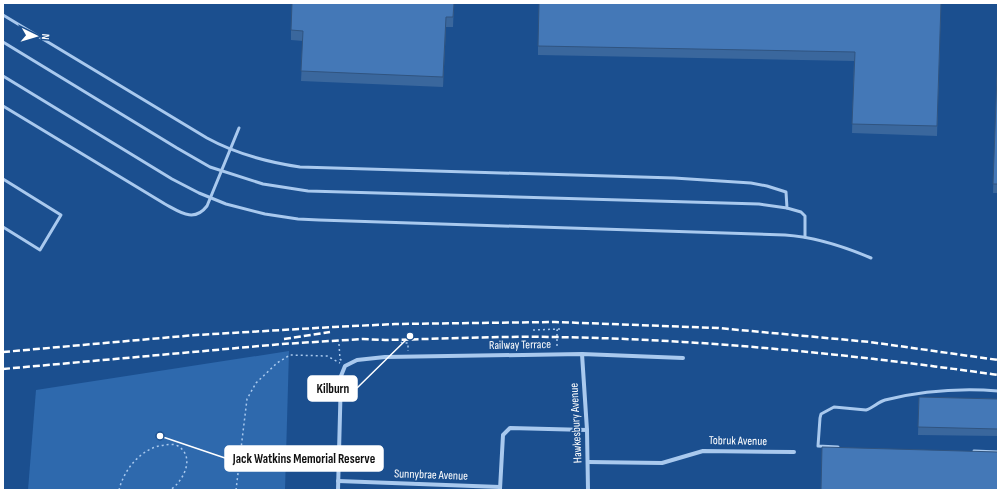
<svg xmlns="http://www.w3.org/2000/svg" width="1001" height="493" font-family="'Sofia Sans Condensed',sans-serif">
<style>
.green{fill:#2e69ad}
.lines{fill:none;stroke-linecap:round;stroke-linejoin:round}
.path{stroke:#a9c9ee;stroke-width:1.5;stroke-dasharray:2 3;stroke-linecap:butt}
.lane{stroke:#a9c9ee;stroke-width:3}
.street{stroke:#a9c9ee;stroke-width:4}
.rail{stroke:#fff;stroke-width:2.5;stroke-dasharray:7 3;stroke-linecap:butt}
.wall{fill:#3a679d}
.shaded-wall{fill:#305480}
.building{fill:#4478b7;stroke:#305480}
.labels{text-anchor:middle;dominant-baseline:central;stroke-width:3;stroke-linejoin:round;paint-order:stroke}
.street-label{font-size:12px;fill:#fff;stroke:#1b4f8f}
.leader{fill:none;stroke:#fff;stroke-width:1.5}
.callout-dot{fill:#fff;stroke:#1b4f8f;stroke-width:1.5}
.callout{fill:#fff;stroke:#fff;stroke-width:1.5}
.callout-label{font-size:13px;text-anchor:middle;font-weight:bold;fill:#111}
</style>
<rect width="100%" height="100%" fill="#1b4f8f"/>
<path class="green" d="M289,351l-4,139h-257l8,-100z"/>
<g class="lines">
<g class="path">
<path d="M533,330l27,-1v1h-3v19"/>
<path d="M401,342l1,1h6v8"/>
<path d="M339,344l1,15 2,2"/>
<path d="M119,490c5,-21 23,-43 46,-45 4,-1 9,-1 13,1 18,11 5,36 -8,44"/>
<path d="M236,490l11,-91 9,-16 21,-20 13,-8 37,1 13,7"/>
</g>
<g class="lane">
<path d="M3,15l204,123c29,16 60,24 93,29l374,11 77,5 16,3 19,6 1,16 14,4 4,4v21"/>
<path d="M3,42l174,106 33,19 53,17 45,7 451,13 28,4"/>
<path d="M3,76l169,103 27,14 27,11 39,10 33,5 21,1 466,15c31,2 58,11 86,23"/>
<path d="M3,106l162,98c15,8 29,19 42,2l32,-78"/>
<path d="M3,179l58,36 -21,35 -37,-23"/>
<path d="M838,447l-20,-1 2,-28 1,-4 13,-7 32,3c7,-2 12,-8 19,-10 37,-9 75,-12 113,-9"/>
<path d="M974,451l24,1"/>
</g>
<g class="street">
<path d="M582,354l5,76 1,60"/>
<path d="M588,462l74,1 41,-12 91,1"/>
<path d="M338,481l162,6"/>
<path d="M500,489l3,-54 7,-7 77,2"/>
<path d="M338,490l3,-114 4,-10 12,-6 28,-3 197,-3 101,4"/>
</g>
<g class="rail">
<path d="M284,339l46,-7"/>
<path d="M3,352l193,-17 138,-8 61,-3 160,-2 163,6 152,14 128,18"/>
<path d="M3,369l279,-25 81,-5 22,1c55,-1 111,-4 167,-3 149,2 298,17 446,38"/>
</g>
</g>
<g class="wall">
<path d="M454,3l-1,24h-7l-3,60 -142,-6 2,-40 -12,-1v-10z"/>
<path d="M941,3l-4,133 -85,-3 2,-72 -316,-6v-9z"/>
<path d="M998,47v146h-5z"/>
<path d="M919,397l79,2v37l-80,-1z"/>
</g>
<path class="shaded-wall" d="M446,17v10l-3,60v-10z"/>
<g class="building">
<path d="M292,3h162l-1,14h-7l-3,60 -142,-6 2,-40 -12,-1z"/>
<path d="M539,3h402l-4,123 -85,-2 3,-72 -317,-6z"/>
<path d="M998,47v137h-5z"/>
<path d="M919,397l79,2v30l-80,-2z"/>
<path d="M822,447l176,5v38h-177z"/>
</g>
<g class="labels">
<g class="street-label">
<text transform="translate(520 345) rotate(-1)">Railway Terrace</text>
<text transform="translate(576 423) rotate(-93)">Hawkesbury Avenue</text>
<text transform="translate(738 441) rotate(1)">Tobruk Avenue</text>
<text transform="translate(431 475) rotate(2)">Sunnybrae Avenue</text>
</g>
</g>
<path class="leader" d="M410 336L357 388M160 436L225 458"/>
<g class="callout-dot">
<circle cx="410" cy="336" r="4"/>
<circle cx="160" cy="436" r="4"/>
</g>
<g class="callout">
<rect x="308" y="376" width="49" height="25" rx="4"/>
<rect x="225" y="446" width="158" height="25" rx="4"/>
</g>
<g class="callout-label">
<text x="333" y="393">Kilburn</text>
<text x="304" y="463">Jack Watkins Memorial Reserve</text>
</g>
<rect width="1001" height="493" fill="none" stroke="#ffffff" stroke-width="8"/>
<g transform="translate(36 36) rotate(95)" stroke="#1b4f8f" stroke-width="3" paint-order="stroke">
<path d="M0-3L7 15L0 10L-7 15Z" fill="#ffffff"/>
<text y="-6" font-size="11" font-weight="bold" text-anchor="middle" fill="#ffffff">N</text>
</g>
</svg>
